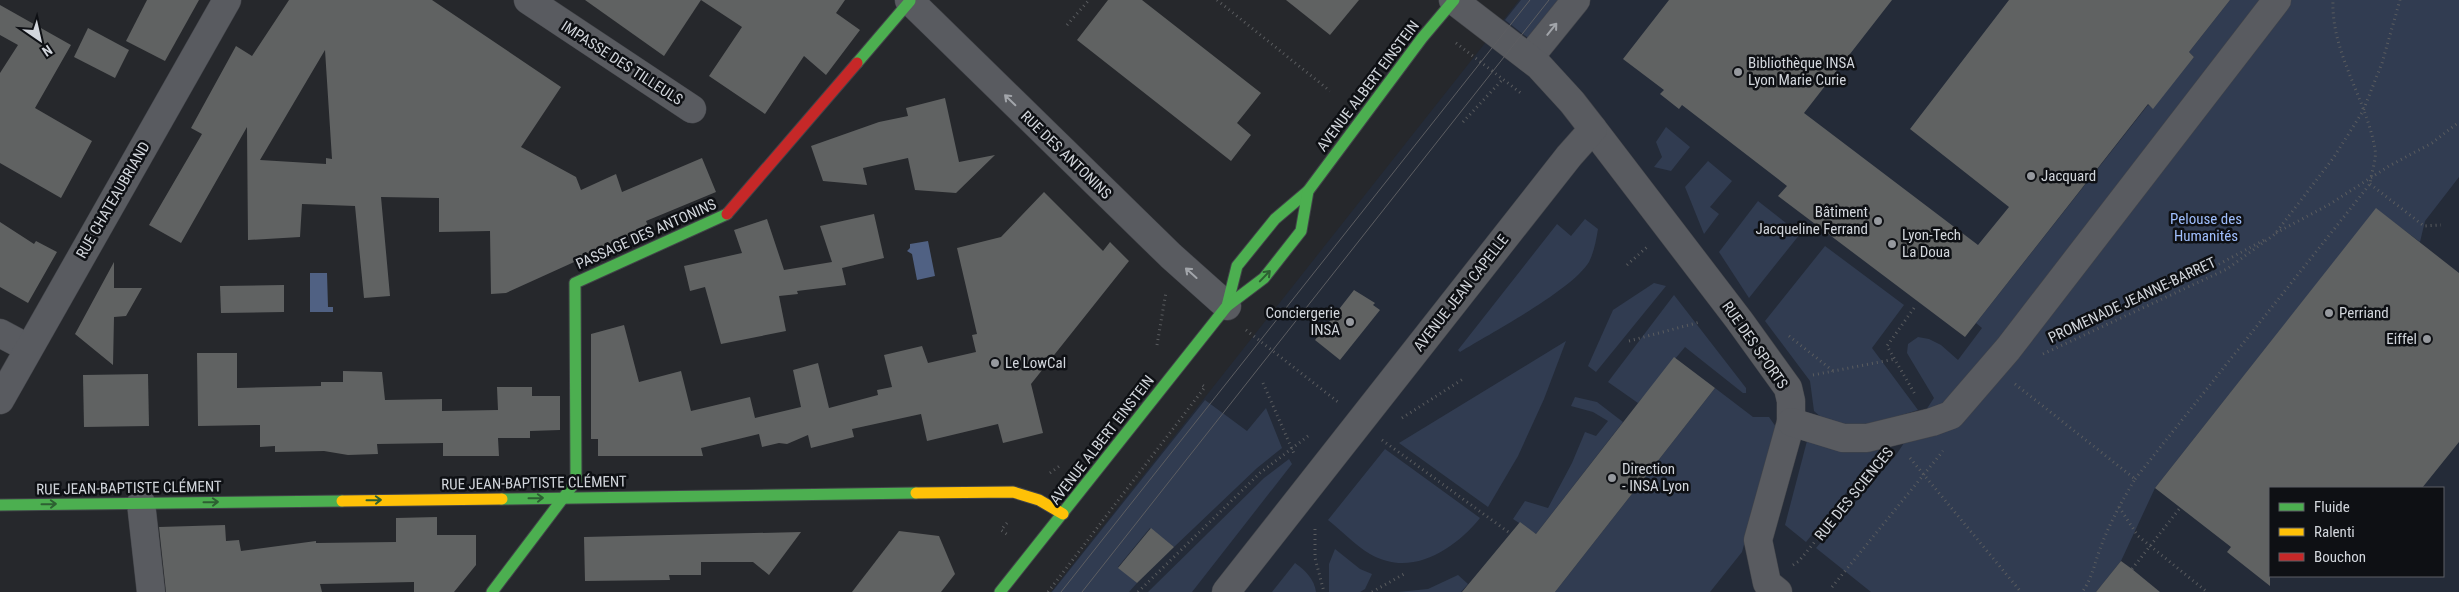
<svg xmlns="http://www.w3.org/2000/svg" width="2459" height="592" font-family="'Roboto Condensed',sans-serif">
<style>
.built{fill:#242b38;fill-rule:evenodd}
.green{fill:#313c51}
.water{fill:#506183}
.building{fill:#606262;fill-rule:evenodd}
.lines{fill:none;stroke-linecap:round;stroke-linejoin:round}
.street-casing{stroke:#424449;stroke-width:29}
.fast-casing{stroke:#424449;stroke-width:13}
.slow-casing{stroke:#424449;stroke-width:13}
.jam-casing{stroke:#424449;stroke-width:13}
.path{stroke:#5a5c5f;stroke-width:3;stroke-dasharray:1 4;stroke-linecap:butt}
.street{stroke:#595b60;stroke-width:28}
.fast{stroke:#4caf50;stroke-width:11}
.slow{stroke:#ffc107;stroke-width:11}
.jam{stroke:#c62828;stroke-width:11}
.tram{stroke:#5d5e62;stroke-width:1}
.path-bridge{stroke:#5a5c5f;stroke-width:3;stroke-dasharray:1 4;stroke-linecap:butt}
.oneway{stroke:#a2a5aa}
.oneway2{stroke:#2d6032}
.poi-dot{fill:#96999e;stroke:#0e1014;stroke-width:2}
.labels{text-anchor:middle;dominant-baseline:central;stroke-width:5;stroke-linejoin:round;paint-order:stroke}
.street-label{font-size:15px;fill:#d2d6dc;stroke:#0e1014}
.poi-label{font-size:15px;fill:#d2d6dc;stroke:#0e1014;text-anchor:start}
.park-label{font-size:15px;fill:#a0bffd;stroke:#0e1014}
</style>
<rect width="100%" height="100%" fill="#26282c"/>
<path class="built" d="M1519,0h940v592h-1408zM2270,488h173v88h-173z"/>
<g class="green">
<path d="M1521,0h44l-37,38 -23,-18z"/>
<path d="M2230,0h229v177l-34,44 -5,21 -44,-33 -221,279 -34,73 -25,31h-225l-55,-44 80,-93 38,-57 -27,-45 1,-9 10,-7 11,2 12,6 17,15 24,-32 -6,-5 172,-218 5,3 41,-51 -5,-5z"/>
<path d="M1666,127l24,20 -19,24 -17,-4 8,-10 -6,-15z"/>
<path d="M1708,161l24,20 -22,26 9,7 -15,20 -19,-47z"/>
<path d="M1758,201l42,33 -51,64 -30,-46z"/>
<path d="M1585,219l13,10c-2,12 -4,23 -9,33 -17,28 -98,71 -129,90l-2,-2 99,-126 14,12z"/>
<path d="M1825,246l79,59 -32,43 46,62 -49,15h-39l-16,-14 -4,-30 -45,-60z"/>
<path d="M1654,283l12,3 -70,86 -8,-6 25,-56z"/>
<path d="M1674,295l72,93v5h-3l-58,-46 -47,56 -30,-21z"/>
<path d="M1566,341l-22,58 -26,57 -30,51 -89,-64z"/>
<path d="M1715,388l38,29h16l7,10 -34,125 -32,40h-155z"/>
<path d="M1575,397l22,5 26,20 -87,112 -23,-15 12,-18 23,7 24,-45 13,-31 11,4 12,-15 -15,-9 -22,-6z"/>
<path d="M1205,400l42,31 19,-23 16,40 -25,20 -83,79 -24,-19 -32,39 19,16 -8,9h-77z"/>
<path d="M1807,441l78,4 -79,97 -21,-17z"/>
<path d="M1385,449l95,69c-26,32 -69,60 -110,36 -15,-9 -28,-23 -42,-34z"/>
<path d="M1289,459l3,5 -100,128h-44l116,-114z"/>
<path d="M1335,549l25,20 12,5 -7,15 -5,3h-31v-28z"/>
<path d="M1295,563c11,8 19,16 21,29h-44z"/>
<path d="M1458,575l10,9 -7,8h-63l30,-3z"/>
</g>
<g class="water">
<path d="M928,241l7,35 -18,4 -5,-26 -5,-3 3,-3v-4z"/>
<path d="M310,273h17l1,34h5v5h-23z"/>
</g>
<g class="building">
<path d="M147,0h52l-34,61 -39,-20z"/>
<path d="M289,0h143l129,87 -40,60 55,30 5,13 35,-16 6,18 80,-34 14,34 -70,29 3,7 -143,65 -15,1 -1,-63 -51,1v-34l-58,-1 9,99 -26,2 -9,-92 -53,-2 -2,33 -52,3 -1,-113 -66,116 -32,-18 53,-91 -11,-6 45,-82 16,10zM325,50l7,109 -6,-1v6l-66,-4z"/>
<path d="M585,0h116l-37,56z"/>
<path d="M701,0h144l-9,13 24,17 -34,45 -22,-19 -39,58 -56,-38 33,-49z"/>
<path d="M1108,0h34l119,93 -24,30 14,12 -20,26 -154,-121z"/>
<path d="M1286,0h73l-29,35z"/>
<path d="M1669,0h223l-88,113 174,132 31,-38 -99,-78 99,-129h221l-41,52 5,5 -41,52 -5,-5 -183,233 -187,-141 9,-10 -105,-81 -3,4 -19,-15 4,-4 -41,-31z"/>
<path d="M0,5l71,40 -36,63 57,33 -31,57 -61,-35v-90l18,-28 -18,-10z"/>
<path d="M88,28l41,22 -14,28 -41,-21z"/>
<path d="M945,98l14,64 36,-7 -39,38 -41,-3 -7,-32 -45,10 4,17 -44,-4 -12,-35 68,-24 29,-6 -2,-8z"/>
<path d="M1044,192l59,59 7,-9 19,19 -98,123 12,49 -40,10 -5,-19 -71,17 -6,-27 -69,15 2,8 -43,11 -3,-13 -21,9 -8,-1 -17,4 -3,-13 -58,14 2,8h-105v-17h-7v-105l33,-9 15,57 42,-11 10,40 59,-14 5,21 46,-11 -8,-37 25,-7 11,45 49,-13 -1,-5 15,-3 -8,-32 38,-9 6,17 48,-11 -4,-17 5,-1 -20,-86 44,-11z"/>
<path d="M2376,208l83,65v169l-37,46h-152v98l-43,-34 4,-5 -76,-59z"/>
<path d="M874,214l10,44 -42,10 4,17 -49,6 1,3 -19,2 7,35 -65,13 -16,-57 -15,4 -6,-25 58,-13 -8,-23 33,-11 17,51 48,-8 -12,-36z"/>
<path d="M0,222l34,22 2,-3 21,11 -29,51 -28,-16z"/>
<path d="M114,262v26h28l-16,28 -12,1 -1,48 -38,-31z"/>
<path d="M284,285v27l-63,1 -1,-27z"/>
<path d="M1354,290l21,13 -2,2 7,5 -40,50 -25,-20z"/>
<path d="M197,353h40v35l84,-2v-4h22v-11l39,1 3,28 57,-1v12l56,-1 -1,-23h35v9h28v34l-30,1v7h-32l1,18h-56v-13l-66,1 1,10 -30,1 -24,-4 -49,1v-6l-15,1v-22l-62,1z"/>
<path d="M1674,357l41,31 -160,204h-93l58,-70 16,12z"/>
<path d="M148,374l1,52 -65,1 -1,-52z"/>
<path d="M437,517v18h39v30l-22,27h-40v-10l-94,2 2,8h-156l-7,-65 66,-2 1,16 13,-1 2,11 75,-10v2l80,-1v-24z"/>
<path d="M1151,528l23,19 -37,36 -19,-15z"/>
<path d="M899,531l40,5 16,38 -14,18h-89z"/>
<path d="M801,532l-32,43 -16,-13h-52v13h-32l1,5 -85,1 -1,-44z"/>
<path d="M2121,561l11,8 28,23h-64z"/>
</g>
<g class="lines">
<defs>
<g id="street">
<path d="M528,0l164,109"/>
<path d="M909,0l262,256 56,50"/>
<path d="M1529,58l47,-58"/>
<path d="M1593,129l146,191 49,68 3,13v21l-33,118 9,43 11,9"/>
<path d="M0,333l28,15"/>
<path d="M0,400l227,-400"/>
<path d="M1791,422l52,16h24l65,-16 19,-7 57,-66 269,-349"/>
<path d="M141,503l10,89"/>
<path d="M1226,592l343,-436 24,-27 -21,-27 -33,-36 -86,-66"/>
</g>
<g id="fast">
<path d="M857,63l53,-62"/>
<path d="M1227,306l10,-40 38,-47 33,-28 114,-153 32,-38"/>
<path d="M502,499l414,-6"/>
<path d="M0,505l342,-4"/>
<path d="M492,592l84,-111 -1,-198 152,-69"/>
<path d="M1000,592l227,-286 37,-28 37,-47 7,-40"/>
</g>
<g id="slow">
<path d="M916,493l97,-1 26,8 24,14"/>
<path d="M342,501l160,-2"/>
</g>
<path id="jam" d="M727,214l130,-151"/>
</defs>
<use href="#street" class="street-casing"/>
<use href="#fast" class="fast-casing"/>
<use href="#slow" class="slow-casing"/>
<use href="#jam" class="jam-casing"/>
<g class="path">
<path d="M1217,0l113,91"/>
<path d="M1067,25l22,-25"/>
<path d="M1456,43l66,51"/>
<path d="M1463,122l40,-43"/>
<path d="M2370,184l54,42 17,-1"/>
<path d="M2276,233l54,-29 59,-38 43,-23 27,-21"/>
<path d="M1627,265l20,-18"/>
<path d="M1914,308l-27,38 29,50"/>
<path d="M1246,330l92,72"/>
<path d="M1789,336l44,35"/>
<path d="M1629,341l71,-19"/>
<path d="M2051,342l159,-73 54,-29"/>
<path d="M1157,345l9,-53"/>
<path d="M2043,354l184,-85 48,-35 59,-77 29,-46 19,-48 18,-63"/>
<path d="M1813,375l82,-16"/>
<path d="M1263,383l32,73"/>
<path d="M2015,384l120,95c-13,22 -26,45 -35,70 -6,16 -8,30 -18,43"/>
<path d="M1402,418l61,-39"/>
<path d="M1382,440l129,94"/>
<path d="M1910,458l111,134"/>
<path d="M1050,473l11,-8"/>
<path d="M2135,479l235,-295c1,-11 7,-25 5,-35 -9,-51 -44,-96 -42,-149"/>
<path d="M2119,507l19,29 69,56"/>
<path d="M1007,523l-6,7 7,5"/>
<path d="M1315,529v29l9,34"/>
<path d="M1793,565l6,-4 77,-94"/>
<path d="M1832,587l111,-136"/>
<path d="M1048,592l157,-205 -4,-3"/>
<path d="M1138,592l122,-119 48,-37"/>
<path d="M1372,592l32,-18"/>
</g>
<use href="#street" class="street"/>
<use href="#fast" class="fast"/>
<use href="#slow" class="slow"/>
<use href="#jam" class="jam"/>
<g class="tram">
<path d="M1061,592l469,-592"/>
<path d="M1082,592l467,-592"/>
</g>
<path class="path-bridge" d="M2132,569l48,-61"/>
</g>
<defs><path id="oneway-shaft" d="M-6 0H5M1.5-3L5.5 0L1.5 3" fill="none" stroke-width="1.6" stroke-linecap="round" stroke-linejoin="round" transform="scale(1.25)"/></defs>
<g class="oneway">
<use href="#oneway-shaft" transform="translate(1552 29) rotate(-51)"/>
<use href="#oneway-shaft" transform="translate(1010 100) rotate(-136)"/>
<use href="#oneway-shaft" transform="translate(1191 273) rotate(-138)"/>
</g>
<g class="oneway2">
<use href="#oneway-shaft" transform="translate(1265 276) rotate(-46)"/>
<use href="#oneway-shaft" transform="translate(536 498) rotate(-1)"/>
<use href="#oneway-shaft" transform="translate(374 500) rotate(-1)"/>
<use href="#oneway-shaft" transform="translate(211 502) rotate(-1)"/>
<use href="#oneway-shaft" transform="translate(49 504) rotate(-1)"/>
</g>
<g class="poi-dot">
<circle cx="1738" cy="72" r="5"/>
<circle cx="2031" cy="176" r="5"/>
<circle cx="1878" cy="221" r="5"/>
<circle cx="1892" cy="244" r="5"/>
<circle cx="2329" cy="313" r="5"/>
<circle cx="1350" cy="322" r="5"/>
<circle cx="2427" cy="339" r="5"/>
<circle cx="995" cy="363" r="5"/>
<circle cx="1612" cy="478" r="5"/>
</g>
<g class="labels">
<g class="street-label">
<text transform="translate(622 63) rotate(33)">IMPASSE DES TILLEULS</text>
<text transform="translate(1368 86) rotate(-53)">AVENUE ALBERT EINSTEIN</text>
<text transform="translate(1066 155) rotate(44)">RUE DES ANTONINS</text>
<text transform="translate(113 200) rotate(-60)">RUE CHATEAUBRIAND</text>
<text transform="translate(646 234) rotate(-24)">PASSAGE DES ANTONINS</text>
<text transform="translate(1461 293) rotate(-52)">AVENUE JEAN CAPELLE</text>
<text transform="translate(2132 300) rotate(-25)">PROMENADE JEANNE-BARRET</text>
<text transform="translate(1755 345) rotate(55)">RUE DES SPORTS</text>
<text transform="translate(1102 440) rotate(-52)">AVENUE ALBERT EINSTEIN</text>
<text transform="translate(534 483) rotate(-1)">RUE JEAN-BAPTISTE CLÉMENT</text>
<text transform="translate(129 488) rotate(-1)">RUE JEAN-BAPTISTE CLÉMENT</text>
<text transform="translate(1854 494) rotate(-51)">RUE DES SCIENCES</text>
</g>
<g class="poi-label">
<text x="1748" y="63">Bibliothèque INSA<tspan x="1748" dy="17">Lyon Marie Curie</tspan></text>
<text x="2041" y="176">Jacquard</text>
<text x="1868" y="212" text-anchor="end">Bâtiment<tspan x="1868" dy="17">Jacqueline Ferrand</tspan></text>
<text x="1902" y="235">Lyon-Tech<tspan x="1902" dy="17">La Doua</tspan></text>
<text x="1340" y="313" text-anchor="end">Conciergerie<tspan x="1340" dy="17">INSA</tspan></text>
<text x="2339" y="313">Perriand</text>
<text x="2417" y="339" text-anchor="end">Eiffel</text>
<text x="1005" y="363">Le LowCal</text>
<text x="1622" y="469">Direction<tspan x="1622" dy="17">- INSA Lyon</tspan></text>
</g>
<g class="park-label">
<text x="2206" y="219">Pelouse des<tspan x="2206" dy="17">Humanités</tspan></text>
</g>
</g>
<rect x="2269" y="487" width="175" height="90" fill="#0e1014" stroke="#5c5f64"/>
<rect x="2279" y="503" width="25" height="8" fill="#4caf50" stroke="#5c5f64"/>
<text x="2314" y="512" font-size="15" fill="#d2d6dc">Fluide</text>
<rect x="2279" y="528" width="25" height="8" fill="#ffc107" stroke="#5c5f64"/>
<text x="2314" y="537" font-size="15" fill="#d2d6dc">Ralenti</text>
<rect x="2279" y="553" width="25" height="8" fill="#c62828" stroke="#5c5f64"/>
<text x="2314" y="562" font-size="15" fill="#d2d6dc">Bouchon</text>
<g transform="translate(40 40) rotate(146)" stroke="#0e1014" stroke-width="4" paint-order="stroke">
<path d="M0-4L9 19L0 12L-9 19Z" fill="#d2d6dc"/>
<text y="-8" font-size="14" font-weight="bold" text-anchor="middle" fill="#d2d6dc">N</text>
</g>
</svg>
